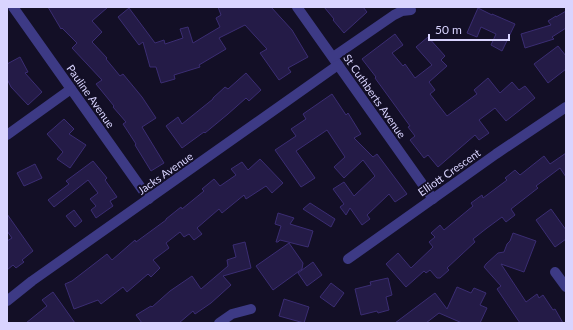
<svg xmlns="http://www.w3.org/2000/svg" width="573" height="330" font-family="Lato,sans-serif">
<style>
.building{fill:#241b47;stroke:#3b2d73}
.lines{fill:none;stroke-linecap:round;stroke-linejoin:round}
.minor{stroke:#3d3a85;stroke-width:10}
.labels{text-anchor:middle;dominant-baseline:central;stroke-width:4;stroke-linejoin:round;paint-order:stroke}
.street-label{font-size:11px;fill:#d9d4ff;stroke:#130f26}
</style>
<rect width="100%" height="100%" fill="#130f26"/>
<g class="building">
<path d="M48,7h60l-16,14 10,11 -10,10 15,16 -1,1 14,17 3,-2 19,23 14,21 -14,9 22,36 -13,8 -16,-26 1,-1 -13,-20 3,-2 -13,-15 1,-1 -18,-22 6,-4 -30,-32 5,-5 -15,-15 -1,1z"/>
<path d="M218,7h53l21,23 16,27 -20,11 3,4 -12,8 -19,-27 7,-4 -22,-24 -26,13 7,11 -27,16 1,2 -26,8 1,4 -14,4 -5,-16h-6l-7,-25 -4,3 -21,-28 11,-9 26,35 9,-3 1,4 18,-6 -3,-9 8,-2 5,16 27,-16 -4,-9 5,-3z"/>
<path d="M324,7h39l4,5 -23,21 -11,-13 1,-1z"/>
<path d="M478,8l14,7v-1l23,10 -13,27 -11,-6 5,-11 -15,-7 -4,10 -10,-4z"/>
<path d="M566,11v17l-14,9 2,2 -29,9 -4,-14 30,-9 -3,-4 8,-5v1z"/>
<path d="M395,34l8,11 -11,8 11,13 2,-2 10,14 17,-13 -16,-18 12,-10 17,19 -4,4 6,6 -18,16 6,8 -5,4 17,22 30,-22 -3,-4 14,-12 12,15 12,-11 7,8 6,-4 10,12 -15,12 -14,11 -11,-13 -16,12 10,13 -10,7 -4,-5 -37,32 -10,-12 -4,3 -14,-18 5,-4 -7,-9 2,-1 -35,-48 1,-1 -14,-18z"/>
<path d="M558,46l8,10v13l-18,14 -14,-19z"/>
<path d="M20,57l8,15 -3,1 17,19 -14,13 -17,-18 -4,-8v-15z"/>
<path d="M246,73l15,17 -12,11 -3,-3 -18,16 -23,19 -1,-1 -22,16 -16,-22 12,-9 4,7 31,-25v-1l12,-11 3,2z"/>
<path d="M332,94l14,21 2,-2 13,21 -7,4 19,19 4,-3 30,40 -12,8 -6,-8 -22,21 3,4 -8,6 -12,-17 -4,7 -6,-8 4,-3 -11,-15 11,-7 10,14 21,-20 -12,-16 -19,18 -10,-11 11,-10 -18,-27 -31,21 19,27 -14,9 -26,-37 21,-14 -5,-7 15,-10 -3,-5z"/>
<path d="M64,119l10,10 -5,5 17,11 -16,23 -13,-9 6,-7 -16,-18z"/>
<path d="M566,153v24l-6,-9 -24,18 2,2 -27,21 4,6 -9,7 -4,-5 -15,11 -14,11 2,3 -28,26 2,2 -9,8h-3l-7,-8 -4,3 -2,-2 -18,16 -20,-23 12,-11 13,15 22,-21 -4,-5 6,-5 -4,-4 9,-8 4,5 29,-24 -2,-3 11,-8 1,3 24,-18 -2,-2 10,-8 5,5 24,-19 6,8z"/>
<path d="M260,159l23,24 -11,10 -6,-7 -20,13 -2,-4 -22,18 -3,-4 -22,19 5,6 -8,6 -5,-6 -5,3 -4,-5 -14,11 3,5 -16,12 7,8 -9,9 -3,-3 -21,18 -4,-5 -22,17 -3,-4 -24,9 -9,-25 7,-3 35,-27 5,6 23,-20 1,2 30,-22v-1l15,-12 1,2 22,-18 -2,-2 12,-10 6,7 16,-11 -5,-6 11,-7 6,8z"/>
<path d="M93,161l14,17 -2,2 12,17 -7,4 3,5 -17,12 -5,-8 5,-4 -6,-7 8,-6 -10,-13 -34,27 -6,-7 21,-16 -3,-3z"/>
<path d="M35,164l7,14 -18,8 -7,-13z"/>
<path d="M310,203l25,16 -4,8 -28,-18z"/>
<path d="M551,209l15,21v9l-11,8 -19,-27z"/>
<path d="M74,210l8,11 -7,6 -9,-11z"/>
<path d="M278,213l16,5 -4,6 23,7 -5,16 -28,-7 -2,2h-2l5,-16 -6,-2z"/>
<path d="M7,214l26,37 -11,9 2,2 -8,6 -3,-3 -6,5v-29l5,-3 -5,-7z"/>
<path d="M513,233l23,8 -12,31 -23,-8 25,38 11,-8 2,4 4,-3 10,15 2,-1 8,14h-43l-23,-34 4,-3 -17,-19 2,-3 12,-11 6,-1 3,-8 3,-3z"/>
<path d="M245,242l6,26 -28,8 8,9 -20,18 -16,11 -2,-3 -14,12h-37l-6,-8 15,-9 1,1 18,-16 22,-15 9,13 27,-23 -1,-6 9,-3 -3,-12z"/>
<path d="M289,243l14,20 -1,6 -29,21 -17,-24z"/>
<path d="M313,262l9,13 -15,11 -9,-13z"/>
<path d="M388,278l4,17 -6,2 3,13 -11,3 -1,-2 -16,4 -6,-26 16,-4 -1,-3z"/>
<path d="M331,283l13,10 -10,14 -14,-10z"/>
<path d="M457,287l14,6 3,-5 12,5 -6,12 7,3 -7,15h-18l-23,-10 -13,10h-31l40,-30 12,16z"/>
<path d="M53,292l22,31h-49l21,-17 -5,-6z"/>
<path d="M284,299l25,8 -5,16 -25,-7z"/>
</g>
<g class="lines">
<g class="minor">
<path d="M13,7l136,192"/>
<path d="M297,7l136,192"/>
<path d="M333,57l61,-42 8,-4 9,-1"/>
<path d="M7,135l64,-46"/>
<path d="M348,259l148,-105 70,-47"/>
<path d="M555,272l11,15"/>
<path d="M7,301l25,-20 306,-216"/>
<path d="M219,323l13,-9 19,-5"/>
</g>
</g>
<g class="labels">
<g class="street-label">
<text transform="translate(91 96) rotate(55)">Pauline Avenue</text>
<text transform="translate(375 96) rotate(55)">St Cuthberts Avenue</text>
<text transform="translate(449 172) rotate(-35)">Elliott Crescent</text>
<text transform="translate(165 173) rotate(-35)">Jacks Avenue</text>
</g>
</g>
<rect width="573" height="330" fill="none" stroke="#d9d4ff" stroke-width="16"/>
<path d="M429 34v6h80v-6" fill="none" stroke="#d9d4ff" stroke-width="2"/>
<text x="435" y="34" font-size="12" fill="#d9d4ff" stroke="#130f26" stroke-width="3" paint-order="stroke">50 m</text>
</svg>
